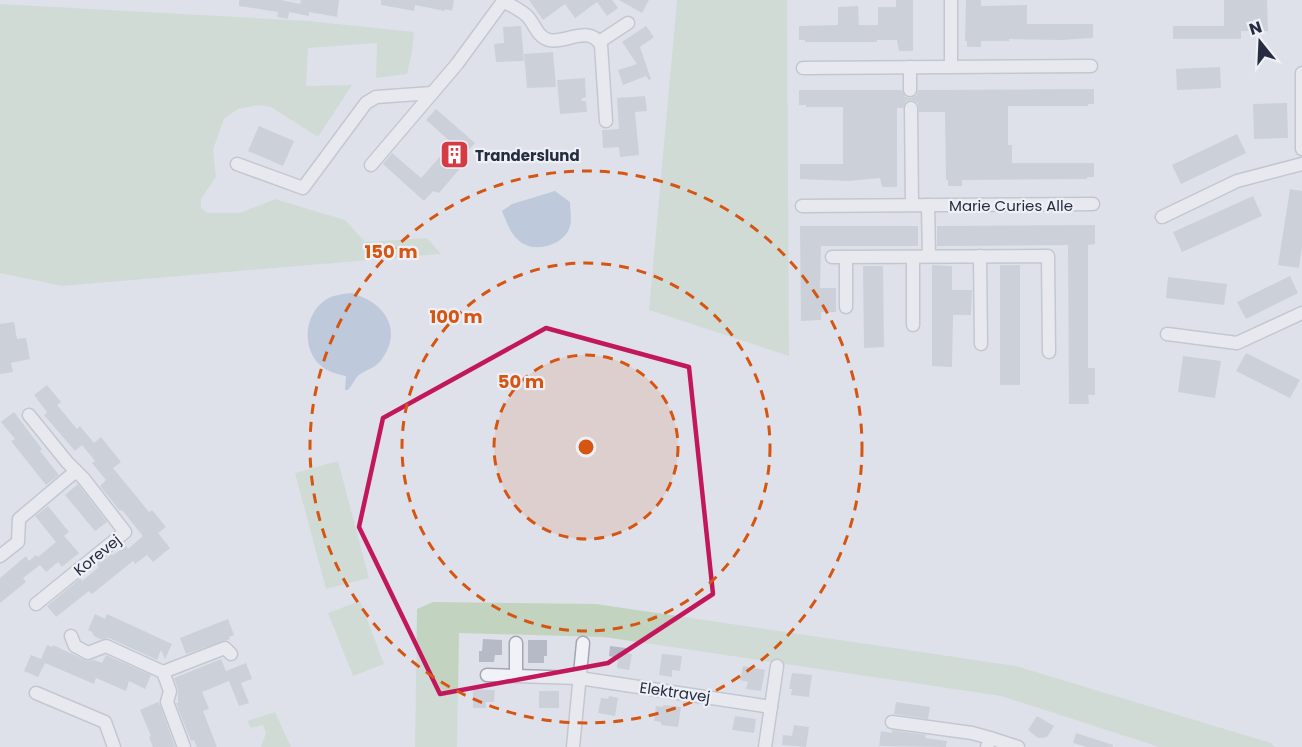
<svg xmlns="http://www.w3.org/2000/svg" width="1302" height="747" font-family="Poppins,sans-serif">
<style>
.green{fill:#c2d3bf}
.water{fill:#97abcb}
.building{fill:#b5bac6}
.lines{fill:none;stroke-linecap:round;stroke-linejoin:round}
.street-casing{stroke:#a3a7b3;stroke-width:15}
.street{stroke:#f1f2f7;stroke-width:12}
.marked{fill:none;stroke:#c2185b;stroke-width:4.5;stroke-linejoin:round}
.ring{fill:none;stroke:#d55511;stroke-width:3;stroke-dasharray:10 8}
.labels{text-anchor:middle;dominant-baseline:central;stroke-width:4.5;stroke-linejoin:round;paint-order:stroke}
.poi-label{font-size:15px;font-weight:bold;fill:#262d40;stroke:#eef0f6;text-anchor:start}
.street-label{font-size:15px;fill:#262d40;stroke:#eef0f6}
.centre{fill:#d55511;stroke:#eef0f6;stroke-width:3}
.ring-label{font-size:18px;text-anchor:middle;font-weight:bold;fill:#d55511;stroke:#eef0f6;stroke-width:4.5;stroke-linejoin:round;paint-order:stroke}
</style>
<rect width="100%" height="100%" fill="#dee1e9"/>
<g class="green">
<path d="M677,0h110l2,356 -140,-46z"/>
<path d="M0,4l309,17 105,11 -2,20 -5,22 -31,4 1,-35 -69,5 -2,38 46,-1 -34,52 -47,-30 -12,-2 -21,4 -14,10 -11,31 3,27 -15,22v9l7,5h32l35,-14 70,21 20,22 62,-4 14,16 -379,32 -62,-13z"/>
<path d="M338,461l31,117 -43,11 -31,-116z"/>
<path d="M360,601l24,63 -31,12 -25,-63z"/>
<path d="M433,602l163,2 420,62 255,77 4,4h-116l-158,-51 -397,-59 -145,-4 -2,114h-42l2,-138z"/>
<path d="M275,712l16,35h-30l5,-14 -3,-8 -12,3 -4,-7z"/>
</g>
<g class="water">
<path d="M555,191l15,11c0,7 2,17 0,24 -4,18 -33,27 -48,17 -11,-7 -15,-20 -20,-32l10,-7z"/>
<path d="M351,293c32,8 53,36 31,66 -6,9 -15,10 -23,16 -4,3 -7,11 -11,15h-3l1,-14c-9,-2 -18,-4 -26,-11 -18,-17 -16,-49 4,-64 8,-6 18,-7 27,-8z"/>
</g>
<g class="building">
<path d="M239,0h42l19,4 1,-4h38l-2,17 -28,-5v4l-20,-4 -1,7 -11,-2 1,-5 -39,-6z"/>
<path d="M381,0h73l-2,11 -7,-2v2l-30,-6 -1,6 -33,-6z"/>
<path d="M529,0h83l6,8 -11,8 -10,-14 -22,16 -10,-14 -22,16z"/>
<path d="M619,0h30l-7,13z"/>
<path d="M896,0h17v51h-14l-2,-11h-20v2h-72v-2h-6v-14l39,-1v-18l20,-1 1,19h19v-18h18z"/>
<path d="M966,0h15v6l46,-1v19h66v14l-33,2 -51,-1v2h-28v6h-14v-6h-2z"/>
<path d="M1224,0h43l1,31h-27v8h-68v-13h51z"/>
<path d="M521,26l3,35 -28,1 -2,-18 10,-1 -1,-16z"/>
<path d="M646,26l8,11 -14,10 11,32 -2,1 -3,-4 -23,9 -5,-15 19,-6 -15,-22z"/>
<path d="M553,52l3,35 -29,1 -3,-34z"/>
<path d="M1220,67l1,21 -44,2 -1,-21z"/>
<path d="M585,78l1,19 -5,2 1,2h4l1,11 -27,2 -3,-34z"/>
<path d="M1094,89v15h-6v2h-80v39h4v18h82v14h-7v2l-125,1v6h-14v-6h-2l-1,-68h-26l-1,-9 -6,-3 -6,1 -3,7h-6v79h-15l-2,-9 -32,3 -48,-2v-15h43v-57h-37v-2h-7v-15h103l3,7 6,1 6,-3 1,-5z"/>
<path d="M645,96l2,15 -12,1 4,43 -19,2 -1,-10 -16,1 -1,-18 17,-1 -2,-31z"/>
<path d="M1287,103l1,35 -34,1 -1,-35z"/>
<path d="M436,109l39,34 -9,10 3,5 -30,35 -6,-2 -9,10 -41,-37 9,-11 29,25 31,-35 -26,-23z"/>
<path d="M259,126l35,15 -11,25 -35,-15z"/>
<path d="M1237,134l9,19 -65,31 -9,-19z"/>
<path d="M1290,189l12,2v55l-3,22 -21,-3z"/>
<path d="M1253,196l9,20 -80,36 -9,-20z"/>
<path d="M1095,225v19l-7,1v123h7v27h-7l1,9h-20l-1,-159 -131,1v-20z"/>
<path d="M800,226h118v20h-97l-1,42h16v24h-15v8l-20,1z"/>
<path d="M932,265l20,1v24h20l-1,25h-18l-1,52 -20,-1z"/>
<rect x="1000" y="265" width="20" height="120"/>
<path d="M863,266h20l1,81 -20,1z"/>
<path d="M1290,276l8,17 -52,26 -9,-17z"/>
<path d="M1168,277l59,7 -3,21 -58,-7z"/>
<path d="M14,322l3,17 9,-1 4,21 -19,4 2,9 -13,2v-50z"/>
<path d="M1246,353l54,27 -10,18 -54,-27z"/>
<path d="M1183,356l38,5 -6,37 -37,-6z"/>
<path d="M47,385l14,17 -4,3 20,24 3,-3 14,17 7,-6 20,25 -8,6 36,44 3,-2 14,17 -8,6 12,15 -17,14 -6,-7 -12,9 -2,-3 -41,33 -3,-3 -33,26 -9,-11 34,-28 1,3 17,-14 -2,-2 15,-11 1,1 13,-9 2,3 15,-13 -21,-26 -2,1 -20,-25 6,-6 -14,-17 3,-2 -13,-16 -7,6 -31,-36 3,-3 -13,-17z"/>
<path d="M14,412l28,37 -2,2 19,24 -13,10 -35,-44 4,-2 -14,-17z"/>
<path d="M78,484l29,38 -12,9 -30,-36z"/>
<path d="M48,506l21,26 -5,4 15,17 -17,14 -4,-5 -12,10 -6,-7 -17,13 3,4 -26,21v-25l26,-22 3,5 7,-6 2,2 18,-15 -21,-26z"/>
<path d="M95,614l10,5 2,-5 65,30 -7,15 -4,-9 -4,10 -48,-22 -9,1 -6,-3 -2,-4 -4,-2z"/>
<path d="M228,619l6,16 -5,2 1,2 -44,15 -6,-16z"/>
<path d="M483,639l19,1v15h-7l-1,7h-15v-11h3z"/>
<path d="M528,640h19v16h-3v7h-16z"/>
<path d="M47,645l5,2 1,-2 34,16 7,-1 8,3 4,-8 45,20 -6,14 -16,-8 -3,10 -30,-13 -2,6 -49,-21 -7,14 -14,-6 7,-16 10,4z"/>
<path d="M610,646l16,2 -1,5 7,1 -3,16 -12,-2 1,-10 -9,-2z"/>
<path d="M662,654l20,2 -2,15 -8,-1v7l-13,-2z"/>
<path d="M221,659l5,12 20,-8 6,16 -11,4 8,20 -10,3 -10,-25 -27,11 7,17 -6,2 14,36h-20l-3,-7 -3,1 -15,-38h2v-14l-4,-11z"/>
<path d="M743,666l22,4 -4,21 -15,-2 2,-7 -8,-2z"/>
<path d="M792,673l20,2 -3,22 -18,-2 1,-6h-3z"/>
<path d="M473,689l22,1 -1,12h-8v6h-13z"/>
<rect x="539" y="691" width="20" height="17"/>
<path d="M609,696l9,2 -3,18 -17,-3 3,-15 7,1z"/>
<path d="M158,702l3,6 14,39h-22l-4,-10 2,-1 -11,-26z"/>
<path d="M896,702l34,5 -2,12 -34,-5z"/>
<path d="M663,705l18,2 -3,20 -17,-2v-3l-7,-1 2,-15 7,1z"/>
<path d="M735,716l21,3 -2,14 -22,-3z"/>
<path d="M1037,716l17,10 -7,11 -9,1 -10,-8z"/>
<path d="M794,725l15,2 -3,20 -24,-2 1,-10 9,1z"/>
<path d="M892,730l34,5 -1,3 22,3 -1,6 -67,-1 2,-15 11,2z"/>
<path d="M1076,733l37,12v2h-26l-14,-4z"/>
</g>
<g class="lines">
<defs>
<g id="street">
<path d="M951,0v67"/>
<path d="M504,1c7,5 17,9 23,15 8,8 10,21 22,24 17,4 39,-16 52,5l5,76"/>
<path d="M599,42l29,-19"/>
<path d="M910,67v23"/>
<path d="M803,68l288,-2"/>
<path d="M1302,73v76"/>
<path d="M911,108l1,97"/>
<path d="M237,164l66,24 63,-85 10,-6 56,-4"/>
<path d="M371,165l86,-101 47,-64"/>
<path d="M928,205l1,51"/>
<path d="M802,206l291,-2"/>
<path d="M1162,217l75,-36 65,-17"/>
<path d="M980,256l1,88"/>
<path d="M832,257l216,-1 1,96"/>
<path d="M846,257v50"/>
<path d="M913,257v68"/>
<path d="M1167,334l70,9 65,-30"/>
<path d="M29,415l38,47 17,17 41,53 -89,72"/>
<path d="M0,556l18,-14 1,-23 57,-48"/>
<path d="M71,636l4,10 13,7 18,-7 57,26 7,19 -3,11 17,45"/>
<path d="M163,672l62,-24 6,6"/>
<path d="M487,675l92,3 192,29"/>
<path d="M516,676v-33"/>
<path d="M36,693l69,29 9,25"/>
<path d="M892,722l80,11 18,5 -3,9"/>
<path d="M990,738l28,9"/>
<path d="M573,747l10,-104"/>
<path d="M765,747l12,-81"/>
</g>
</defs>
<use href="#street" class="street-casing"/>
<use href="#street" class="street"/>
</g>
<path d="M0 0H1302V747H0ZM546,328l143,39 24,227 -105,69 -168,31 -81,-167 24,-109z" fill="#dee1e9" fill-opacity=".55" fill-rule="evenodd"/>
<path class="marked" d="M546,328l143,39 24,227 -105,69 -168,31 -81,-167 24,-109z"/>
<circle cx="586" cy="447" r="92" fill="#d55511" fill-opacity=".12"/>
<g class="ring">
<circle cx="586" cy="447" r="92"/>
<circle cx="586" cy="447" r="184"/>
<circle cx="586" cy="447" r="276"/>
</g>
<defs>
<symbol id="building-square" viewBox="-11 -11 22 22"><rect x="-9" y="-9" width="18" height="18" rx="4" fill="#d63b44" stroke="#eef0f6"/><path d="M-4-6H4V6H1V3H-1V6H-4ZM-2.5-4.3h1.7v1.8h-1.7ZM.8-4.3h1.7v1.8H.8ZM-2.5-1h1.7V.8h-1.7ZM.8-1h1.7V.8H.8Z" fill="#fff"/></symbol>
</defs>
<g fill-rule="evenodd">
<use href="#building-square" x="438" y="138" width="33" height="33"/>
</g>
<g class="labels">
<g class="poi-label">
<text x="475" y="155">Tranderslund</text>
</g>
<g class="street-label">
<text x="1011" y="205">Marie Curies Alle</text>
<text transform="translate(97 555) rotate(-39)">Korevej</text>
<text transform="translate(675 692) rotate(8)">Elektravej</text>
</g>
</g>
<circle cx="586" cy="447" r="9" class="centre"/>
<g class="ring-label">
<text x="391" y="258">150 m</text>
<text x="456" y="323">100 m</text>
<text x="521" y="388">50 m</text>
</g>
<g transform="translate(1260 42) rotate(342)" stroke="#eef0f6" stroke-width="4.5" paint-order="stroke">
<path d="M0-4.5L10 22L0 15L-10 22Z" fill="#262d40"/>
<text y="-9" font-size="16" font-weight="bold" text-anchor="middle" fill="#262d40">N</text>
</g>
</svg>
